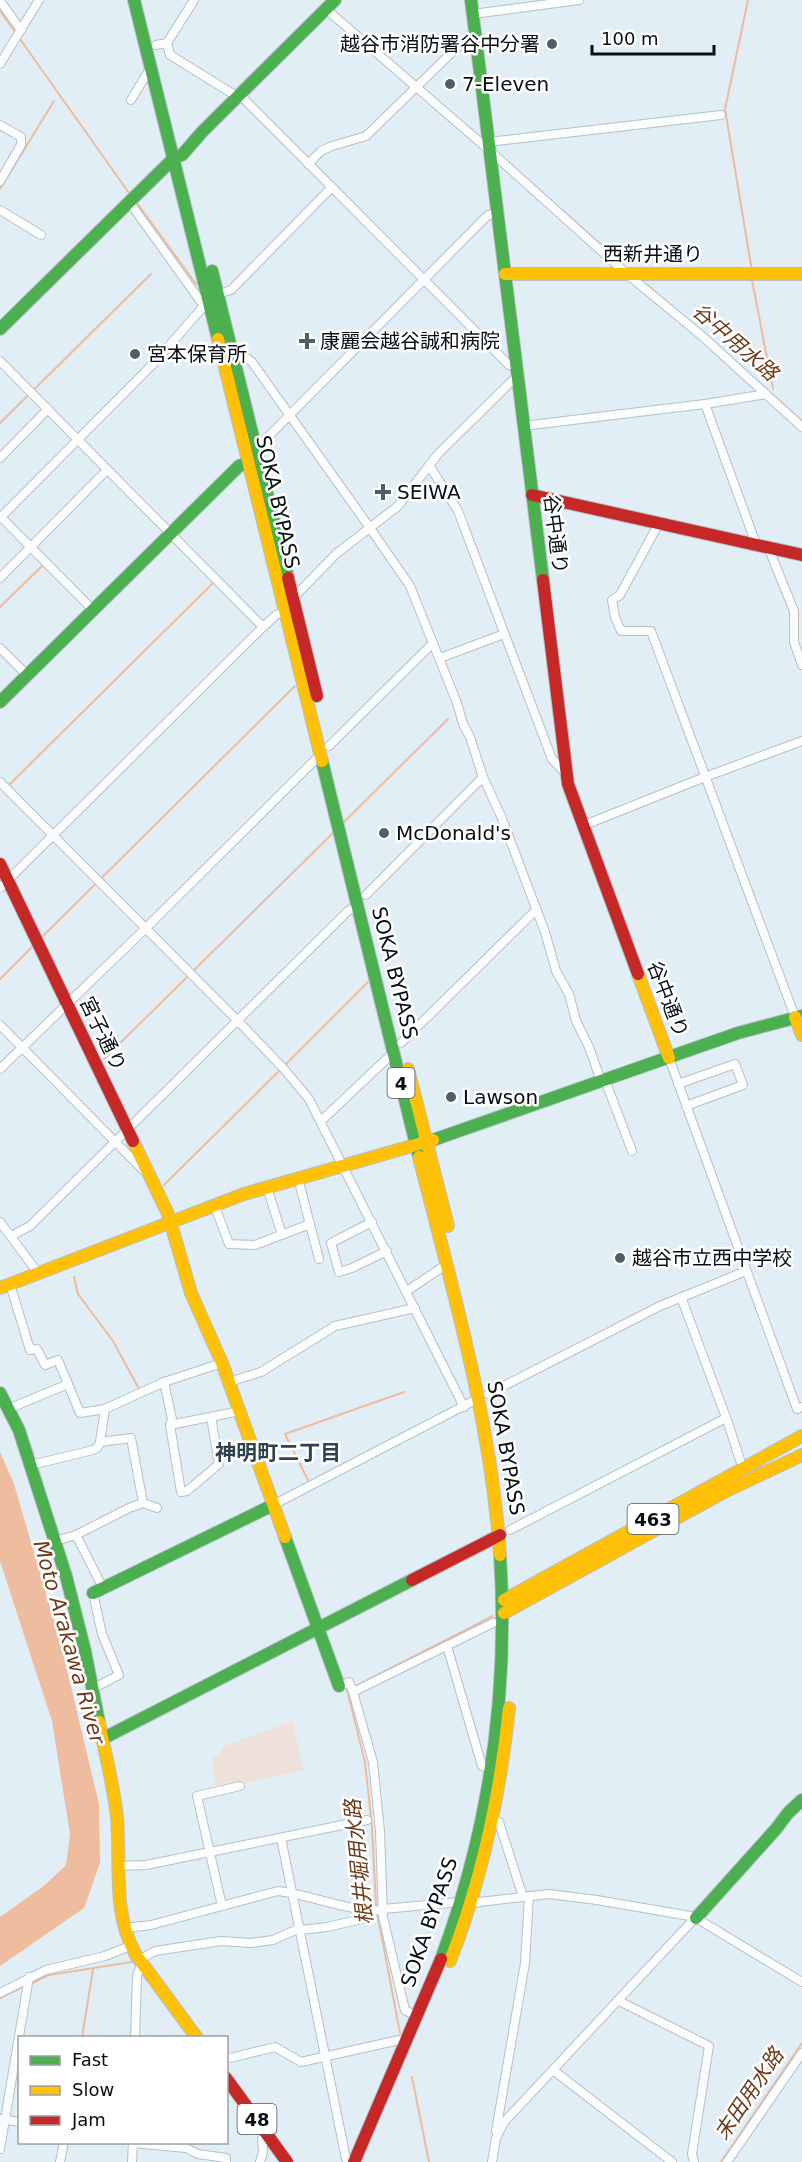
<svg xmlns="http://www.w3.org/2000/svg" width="802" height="2162" font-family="'DejaVu Sans','Noto Sans JP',sans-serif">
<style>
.green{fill:#eee1da}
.water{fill:#eebc9e}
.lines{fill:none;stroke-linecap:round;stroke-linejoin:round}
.stream{stroke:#eebc9e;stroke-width:2}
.street-casing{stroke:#b6c0c6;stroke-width:10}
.fast-casing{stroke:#b6c0c6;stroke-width:14}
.slow-casing{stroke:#b6c0c6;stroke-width:14}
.jam-casing{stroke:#b6c0c6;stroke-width:14}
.street{stroke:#fafcfe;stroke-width:8}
.fast{stroke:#4caf50;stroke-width:12}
.slow{stroke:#ffc107;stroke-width:12}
.jam{stroke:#c62828;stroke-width:12}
.poi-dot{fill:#535d63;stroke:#fff;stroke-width:2}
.labels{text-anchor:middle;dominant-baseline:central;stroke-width:5;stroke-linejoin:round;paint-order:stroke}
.shield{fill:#fff;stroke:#51575a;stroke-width:1.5}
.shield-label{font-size:18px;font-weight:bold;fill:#070f14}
.poi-label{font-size:20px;fill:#070f14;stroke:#fff;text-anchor:start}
.street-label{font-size:20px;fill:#070f14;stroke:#fff}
.water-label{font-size:21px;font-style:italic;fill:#6e3c1b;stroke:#fff}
.neighbourhood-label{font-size:21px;font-weight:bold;fill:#2f424d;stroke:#fff}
</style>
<rect width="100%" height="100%" fill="#e1eef6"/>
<path class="green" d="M292,1721l12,49 -59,13 -29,3 -4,-27 8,-4 2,-8z"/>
<path class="water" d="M0,1452l14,32 47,161 38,159 1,59 -16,45 -84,58v-49l45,-32 21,-20 4,-31 -18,-113 -52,-160z"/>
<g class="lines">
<g class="stream">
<path d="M748,0l-23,109 27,162"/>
<path d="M0,11l16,22"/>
<path d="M20,39l109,154"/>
<path d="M0,189l54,-88"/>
<path d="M137,203l59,81"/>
<path d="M562,210l47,42"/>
<path d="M615,257l8,6"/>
<path d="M752,280l21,109"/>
<path d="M647,285l25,21"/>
<path d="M757,381l45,40"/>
<path d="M0,423l151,-149"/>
<path d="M0,607l43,-42"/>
<path d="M8,786l205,-203"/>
<path d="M343,823l105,-104"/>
<path d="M40,939l255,-253"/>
<path d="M0,979l34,-34"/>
<path d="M104,1059l229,-226"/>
<path d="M285,1065l83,-83"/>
<path d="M164,1185l117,-116"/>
<path d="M74,1277l4,17 35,47 26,48"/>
<path d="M308,1480l-23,-46 119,-42"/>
<path d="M356,1686l137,-70"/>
<path d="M347,1690l18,72 7,65 4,79"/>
<path d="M377,1912l23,121"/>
<path d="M30,1984l19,-9 83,-13"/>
<path d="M0,1998l24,-12"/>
<path d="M82,2038l11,-69"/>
<path d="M412,2077l17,85"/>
<path d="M721,2162l81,-119"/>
</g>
<defs>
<g id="street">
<path d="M0,1l21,29"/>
<path d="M326,9l163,141 138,124 75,62 100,91"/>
<path d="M473,14l106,-14"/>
<path d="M167,43l27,-43"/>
<path d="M156,45l11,-2 3,12 68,42"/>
<path d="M0,64l39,-64"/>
<path d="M240,95l269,270 7,2"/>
<path d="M131,100l20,-33"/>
<path d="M0,125l21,12v8l-21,36"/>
<path d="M488,142l233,-27"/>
<path d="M308,164l13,-13 11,-5 34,-10 108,-105"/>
<path d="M0,210l41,25"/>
<path d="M218,294l13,-4 101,-103"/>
<path d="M233,358h14l5,4 118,166 40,58 47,117 6,21 7,13 13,40 18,39 44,116 11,39 13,23 7,27 13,26 12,34"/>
<path d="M0,361l263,266"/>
<path d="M705,404l51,140"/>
<path d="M523,426l182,-22 61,-10"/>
<path d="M256,449l231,-233 10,-4"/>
<path d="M0,458l48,-49"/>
<path d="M429,465l29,46 94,248 14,15"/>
<path d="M0,516l93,94"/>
<path d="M0,518l152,-153 52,-59 -74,-103"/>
<path d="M659,523l-39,72 -8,5 3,17 6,14h30l144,386"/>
<path d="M768,547l26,64v31l8,23"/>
<path d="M0,578l107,-108"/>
<path d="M291,596l7,-3 38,-39 62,-48 40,-52 79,-78"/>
<path d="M0,648l27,27"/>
<path d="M440,658l64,-24"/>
<path d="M329,746l104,-103"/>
<path d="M0,782l237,238 47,49 25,30 155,308"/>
<path d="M582,826l123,-49 97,-36"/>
<path d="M0,888l263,-261 13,-12 8,-3"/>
<path d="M366,895l117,-118"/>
<path d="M0,1025l144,146"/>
<path d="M401,1043l135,-133"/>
<path d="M669,1058l128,351 5,-2"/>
<path d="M0,1069l145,-140 176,-175"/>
<path d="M605,1080l27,71"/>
<path d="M678,1084l57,-20 8,21 -57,21"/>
<path d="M321,1121l73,-69"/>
<path d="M298,1178l21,81"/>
<path d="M267,1187l15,48"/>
<path d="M214,1204l15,40 26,1 55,-21"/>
<path d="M0,1222l38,51"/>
<path d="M372,1222l-41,21 8,29 13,-4 35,-17"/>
<path d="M11,1236l19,-10 319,-316 10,-3"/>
<path d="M10,1284l20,66 7,-1 8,16 13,-5 22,53 25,-4"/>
<path d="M407,1291l40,-27"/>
<path d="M681,1297l46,123 16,49"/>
<path d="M164,1382l8,37 -2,6 11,67 6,-1 32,-27 -8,-47"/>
<path d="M229,1382l32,-10 74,-46 80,-18"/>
<path d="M488,1394l172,-88 86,-35"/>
<path d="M8,1409l60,-25"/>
<path d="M170,1425l70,-14"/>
<path d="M100,1442l31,-4 12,65"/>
<path d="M31,1465l62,-15 5,-3 2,-5 5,-33 59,-27 58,-19"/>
<path d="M273,1505l206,-107"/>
<path d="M510,1530l216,-112"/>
<path d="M76,1535l27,53"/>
<path d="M55,1541l21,-6 53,-27 14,-5 14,5"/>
<path d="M447,1646l35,120 10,3"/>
<path d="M339,1686l10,-4 4,10 140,-69"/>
<path d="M92,1689l27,-14 -17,-41 -9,-41"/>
<path d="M353,1692l20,70 7,69 3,86 22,93 11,6"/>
<path d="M493,1820l6,2 24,75"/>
<path d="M281,1838l65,321 6,3"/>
<path d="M117,1866l29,-1 221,-45"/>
<path d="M222,1906l-25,-110 43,-10"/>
<path d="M383,1909l77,-7 11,1 78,-9 48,6 93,16 6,2 106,64"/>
<path d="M126,1928l25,-3 127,-34c35,4 69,21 105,19"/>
<path d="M301,1930l26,-3 35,-8 -1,-9"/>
<path d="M139,1960l16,-9 66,-10 30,2 22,-3 27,-12"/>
<path d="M0,1993l46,-23 59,-14 25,-10"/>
<path d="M619,2001l90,45 -17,108 2,8"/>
<path d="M135,2038l2,-63 5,-11"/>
<path d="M226,2059l49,-12 26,15 98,-22 6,2"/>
<path d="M553,2070l119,92"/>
<path d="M0,2119l20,3"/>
<path d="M496,2131l29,-168 4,-67"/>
<path d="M133,2143l53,5 12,6 28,4v4"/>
<path d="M0,2149l29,-172"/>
<path d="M60,2162l4,-20"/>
<path d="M132,2162l1,-20"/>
<path d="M260,2162l3,-10 -1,-13 6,-5"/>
<path d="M492,2162l4,-24 9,-17 190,-203"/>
<path d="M727,2162l75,-109"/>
</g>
<g id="fast">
<path d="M134,0l84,339"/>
<path d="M471,0l72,580"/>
<path d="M212,271l76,307"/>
<path d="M0,329l174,-171 8,-3 20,-23 133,-132"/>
<path d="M0,702l239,-236 9,-3"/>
<path d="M322,761l97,396"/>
<path d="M433,1140l305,-107 64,-17"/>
<path d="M0,1393l19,37 47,146 19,75 14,71"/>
<path d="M285,1537l54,149"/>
<path d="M93,1593l180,-88"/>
<path d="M102,1739l310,-159"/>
<path d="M696,1918l80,-89 12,-16 14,-13"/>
<path d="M441,1959c48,-129 68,-266 59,-404"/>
</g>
<g id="slow">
<path d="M505,274h297"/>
<path d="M218,339l104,422"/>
<path d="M638,974l31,84"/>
<path d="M795,1017l7,18"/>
<path d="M408,1069l40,157"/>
<path d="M133,1141l35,73 23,79 31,70 63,174"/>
<path d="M419,1157c33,131 72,262 81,398"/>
<path d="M0,1288l244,-94 189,-54"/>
<path d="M504,1600l298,-164"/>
<path d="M504,1613l220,-121 78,-37"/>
<path d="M99,1722c6,32 15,64 18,96 4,47 -5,95 19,137l61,83"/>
<path d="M450,1961c32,-82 50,-166 59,-253"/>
</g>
<g id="jam">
<path d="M532,495l270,60"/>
<path d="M288,578l29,118"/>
<path d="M543,580l25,204 70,190"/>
<path d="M0,864l133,277"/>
<path d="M412,1580l88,-45"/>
<path d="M226,2078l61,84"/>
<path d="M354,2162l87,-203"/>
</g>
</defs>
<use href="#street" class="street-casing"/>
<use href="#fast" class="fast-casing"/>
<use href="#slow" class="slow-casing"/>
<use href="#jam" class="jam-casing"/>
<use href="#street" class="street"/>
<use href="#fast" class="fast"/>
<use href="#slow" class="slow"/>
<use href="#jam" class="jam"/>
</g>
<g class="poi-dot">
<circle cx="552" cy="44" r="6"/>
<circle cx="450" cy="84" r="6"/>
<path d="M304 332h6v6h6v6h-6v6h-6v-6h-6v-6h6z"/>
<circle cx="135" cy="354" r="6"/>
<path d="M380 483h6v6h6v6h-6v6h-6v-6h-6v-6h6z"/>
<circle cx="384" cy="833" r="6"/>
<circle cx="451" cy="1097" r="6"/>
<circle cx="620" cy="1258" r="6"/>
</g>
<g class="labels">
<g class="shield">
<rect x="387.5" y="1068" width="27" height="30" rx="4.5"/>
<rect x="627.5" y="1504" width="51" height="30" rx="4.5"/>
<rect x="237.5" y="2104" width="39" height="30" rx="4.5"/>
</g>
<g class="shield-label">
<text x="401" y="1083">4</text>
<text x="653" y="1519">463</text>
<text x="257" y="2119">48</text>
</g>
<g class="poi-label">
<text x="540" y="44" text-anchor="end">越谷市消防署谷中分署</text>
<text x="462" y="84">7-Eleven</text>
<text x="320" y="341">康麗会越谷誠和病院</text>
<text x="147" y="354">宮本保育所</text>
<text x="397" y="492">SEIWA</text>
<text x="396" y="833">McDonald's</text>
<text x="463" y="1097">Lawson</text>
<text x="632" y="1258">越谷市立西中学校</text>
</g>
<g class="street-label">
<text x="653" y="254">西新井通り</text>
<text transform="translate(278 502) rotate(77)">SOKA BYPASS</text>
<text transform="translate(556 534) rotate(83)">谷中通り</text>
<text transform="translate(395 973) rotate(76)">SOKA BYPASS</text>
<text transform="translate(668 999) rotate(69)">谷中通り</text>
<text transform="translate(103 1034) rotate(64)">宮子通り</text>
<text transform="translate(506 1448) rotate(80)">SOKA BYPASS</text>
<text transform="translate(429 1922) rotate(-71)">SOKA BYPASS</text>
</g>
<g class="water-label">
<text transform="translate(735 342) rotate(41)">谷中用水路</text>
<text transform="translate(69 1642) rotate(74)">Moto Arakawa River</text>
<text transform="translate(359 1862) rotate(-96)">根井堀用水路</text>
<text transform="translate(749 2094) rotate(-56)">末田用水路</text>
</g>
<g class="neighbourhood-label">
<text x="278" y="1453">神明町二丁目</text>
</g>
</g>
<rect x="18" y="2036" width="210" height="108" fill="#ffffff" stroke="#9c9fa1" stroke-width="1.5"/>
<rect x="30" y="2056" width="30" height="9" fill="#4caf50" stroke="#9c9fa1" stroke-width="1.5"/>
<text x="72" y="2066" font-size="18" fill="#070f14">Fast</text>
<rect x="30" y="2086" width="30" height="9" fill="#ffc107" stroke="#9c9fa1" stroke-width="1.5"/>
<text x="72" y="2096" font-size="18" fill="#070f14">Slow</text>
<rect x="30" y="2116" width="30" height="9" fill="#c62828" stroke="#9c9fa1" stroke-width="1.5"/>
<text x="72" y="2126" font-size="18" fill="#070f14">Jam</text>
<path d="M592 45v9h122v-9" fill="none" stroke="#070f14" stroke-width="3"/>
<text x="601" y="45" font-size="18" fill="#070f14" stroke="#ffffff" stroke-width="4.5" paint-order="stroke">100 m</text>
</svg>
